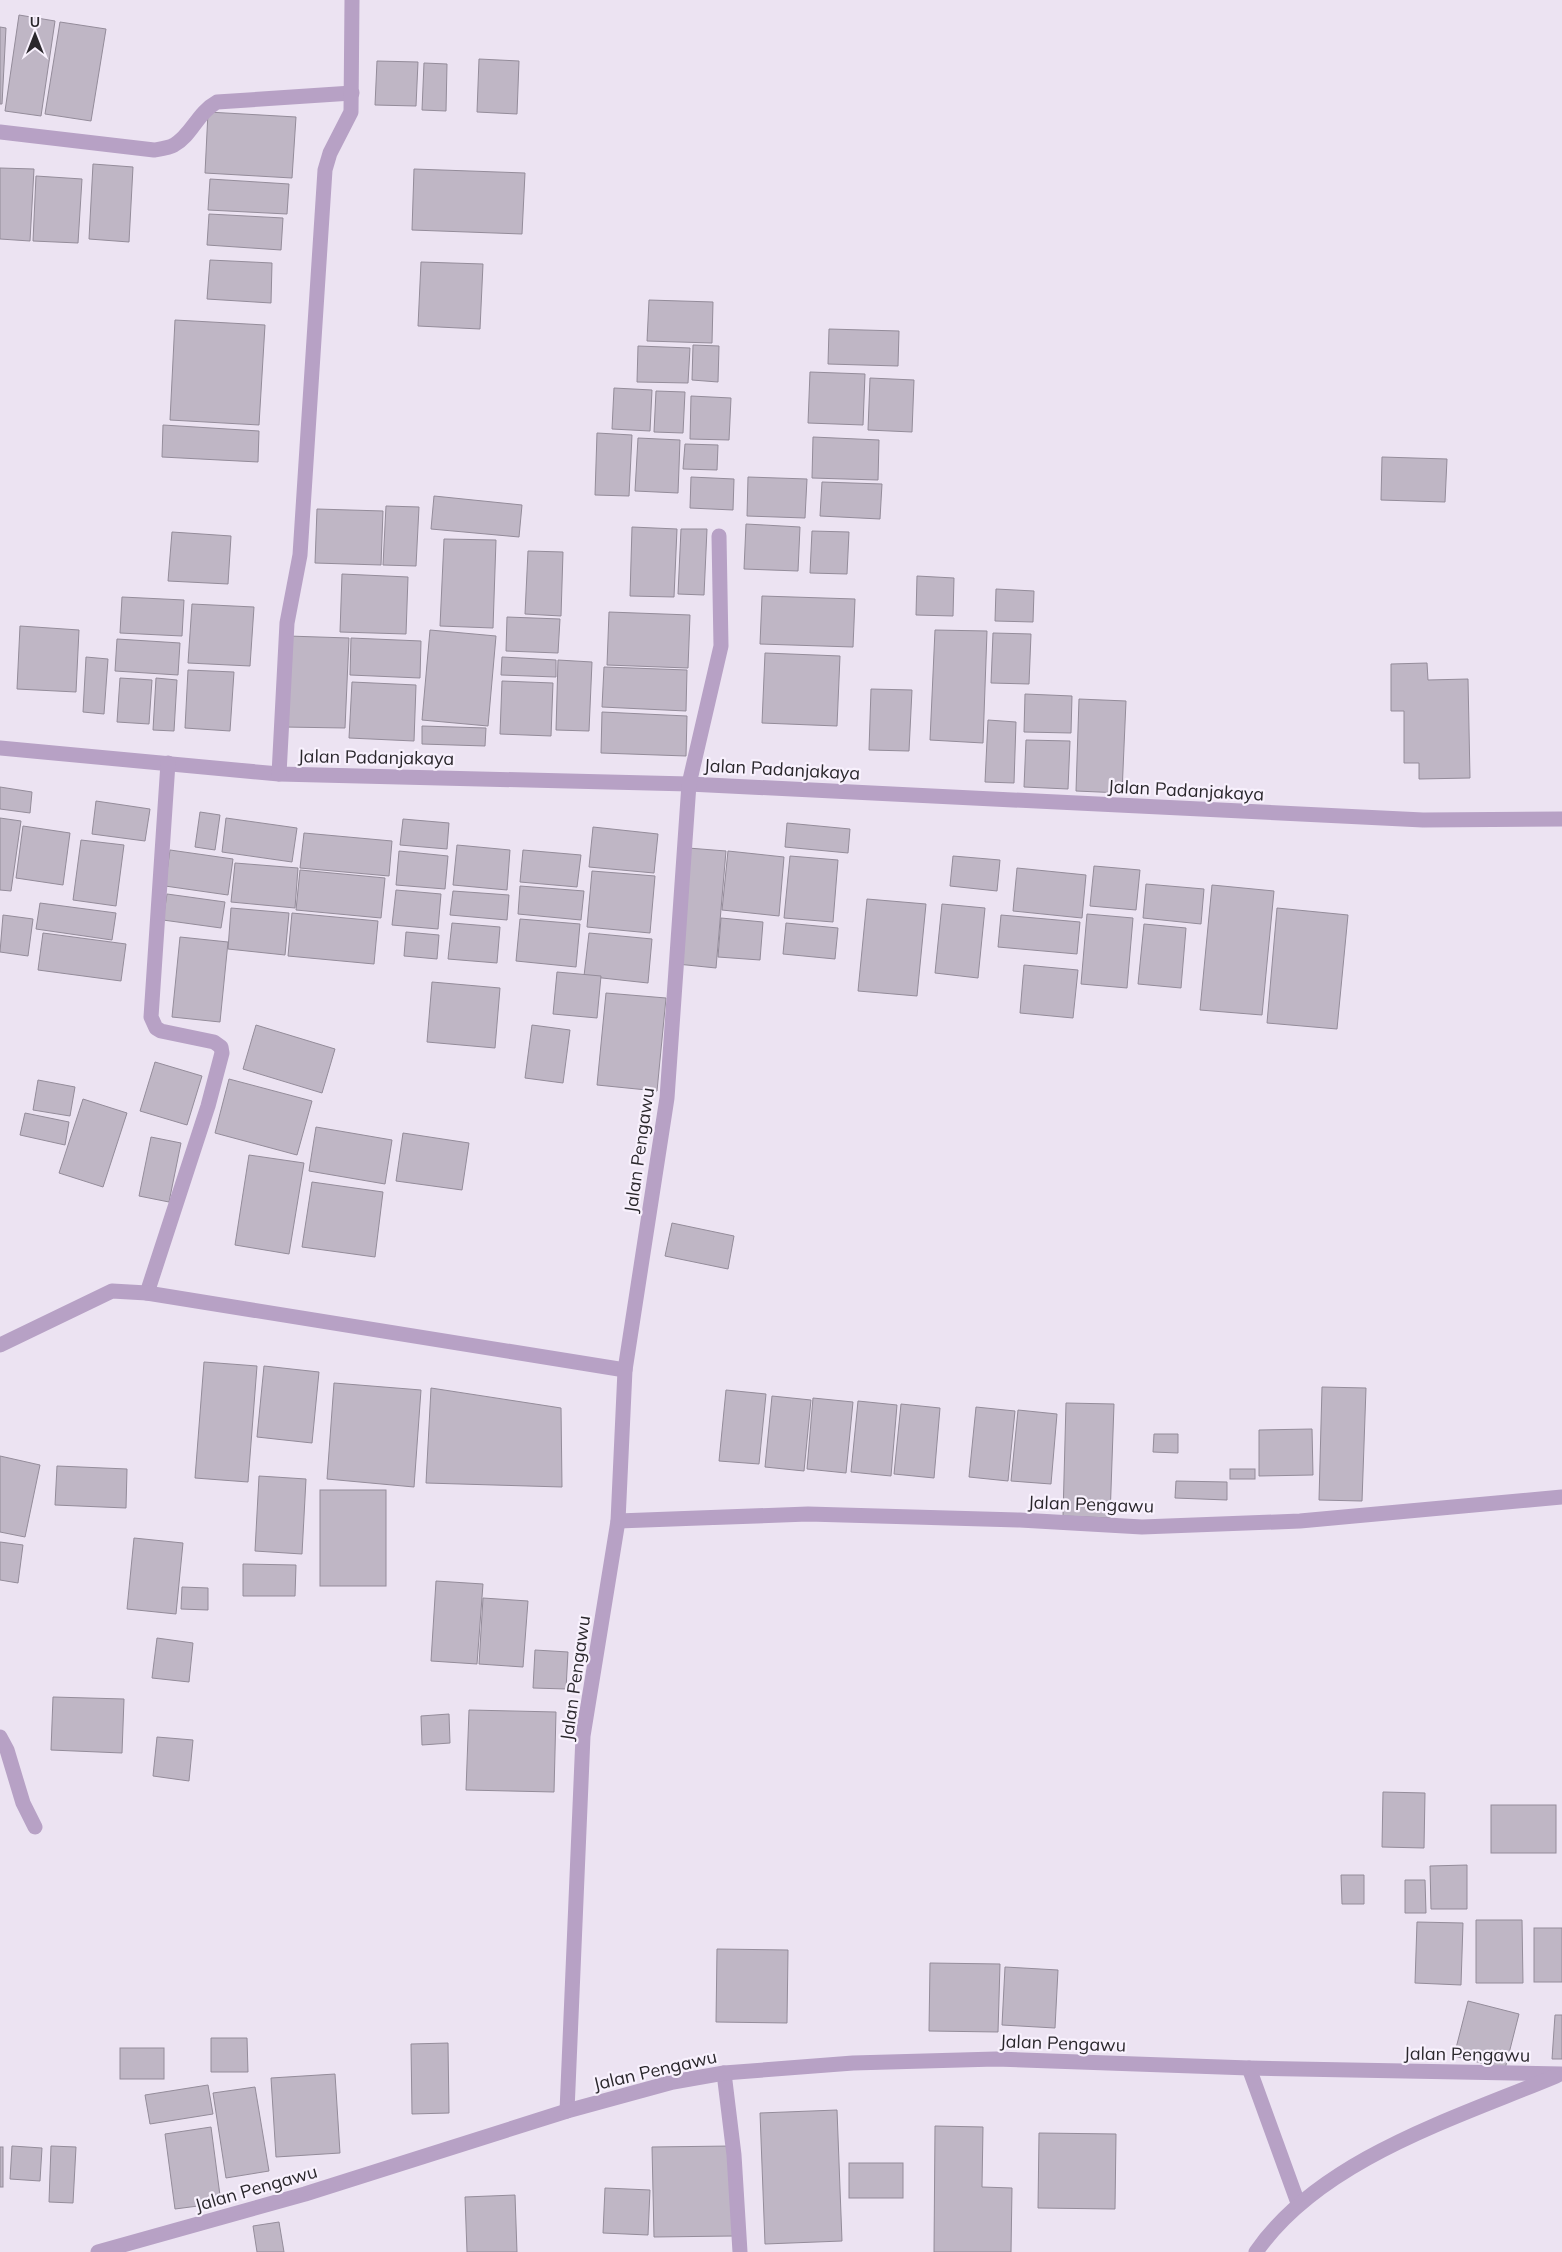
<svg xmlns="http://www.w3.org/2000/svg" width="1562" height="2252" font-family="Mulish,sans-serif">
<style>
.building{fill:#bfb6c5;stroke:#948c9a}
.lines{fill:none;stroke-linecap:round;stroke-linejoin:round}
.minor{stroke:#b7a1c5;stroke-width:15}
.labels{text-anchor:middle;dominant-baseline:central;stroke-width:4.5;stroke-linejoin:round;paint-order:stroke}
.street-label{font-size:18px;fill:#2a272c;stroke:#f8f1fd}
</style>
<rect width="100%" height="100%" fill="#ece3f2"/>
<g class="building">
<path d="M19,15l36,6 -14,95 -36,-5z"/>
<path d="M60,22l46,7 -15,92 -46,-7z"/>
<path d="M0,27l6,1 -4,76h-2z"/>
<path d="M479,59l40,2 -2,53 -40,-2z"/>
<path d="M377,61l41,1 -2,44 -41,-1z"/>
<path d="M424,63l23,1 -1,47 -24,-1z"/>
<path d="M208,112l88,5 -4,61 -87,-5z"/>
<path d="M93,164l40,3 -4,75 -40,-3z"/>
<path d="M0,168l34,1 -4,72 -30,-2z"/>
<path d="M414,169l111,4 -3,61 -110,-4z"/>
<path d="M36,176l46,3 -4,64 -45,-2z"/>
<path d="M210,179l79,5 -2,30 -79,-4z"/>
<path d="M209,214l74,4 -2,32 -74,-5z"/>
<path d="M210,260l62,3 -1,40 -64,-4z"/>
<path d="M421,262l62,2 -3,65 -62,-3z"/>
<path d="M649,300l64,2 -1,41 -65,-2z"/>
<path d="M175,320l90,5 -6,100 -89,-5z"/>
<path d="M829,329l70,2 -1,35 -70,-2z"/>
<path d="M693,345l26,1 -1,36 -26,-2z"/>
<path d="M638,346l52,2 -2,35 -51,-1z"/>
<path d="M810,372l55,2 -2,51 -55,-2z"/>
<path d="M870,378l44,2 -2,52 -44,-2z"/>
<path d="M614,388l38,2 -2,41 -38,-2z"/>
<path d="M656,391l29,1 -2,41 -29,-1z"/>
<path d="M691,396l40,2 -2,42 -39,-1z"/>
<path d="M163,425l96,6 -1,31 -96,-5z"/>
<path d="M597,433l35,2 -3,61 -34,-1z"/>
<path d="M813,437l66,3 -1,40 -66,-2z"/>
<path d="M638,438l42,2 -2,53 -43,-2z"/>
<path d="M685,444l33,1 -1,25 -34,-1z"/>
<path d="M1382,457l65,2 -2,43 -64,-2z"/>
<path d="M691,477l43,2 -1,31 -43,-2z"/>
<path d="M748,477l59,2 -2,39 -58,-2z"/>
<path d="M822,482l60,2 -2,35 -60,-3z"/>
<path d="M434,496l88,9 -3,32 -88,-8z"/>
<path d="M386,506l33,1 -3,59 -33,-1z"/>
<path d="M317,509l66,2 -2,54 -66,-2z"/>
<path d="M746,524l54,3 -2,44 -54,-2z"/>
<path d="M632,527l45,2 -3,68 -44,-1z"/>
<path d="M681,529h26l-3,66 -26,-1z"/>
<path d="M812,531l37,1 -2,42 -37,-1z"/>
<path d="M172,532l59,4 -3,48 -60,-3z"/>
<path d="M444,539l52,1 -3,88 -53,-2z"/>
<path d="M528,551l35,1 -2,64 -36,-2z"/>
<path d="M342,574l66,3 -2,57 -66,-2z"/>
<path d="M917,576l37,2 -1,38 -37,-1z"/>
<path d="M996,589l38,2 -1,31 -38,-1z"/>
<path d="M762,596l93,3 -2,48 -93,-3z"/>
<path d="M122,597l62,3 -2,36 -62,-3z"/>
<path d="M192,604l62,3 -4,59 -62,-3z"/>
<path d="M609,612l81,3 -2,53 -81,-3z"/>
<path d="M507,617l53,2 -2,34 -52,-2z"/>
<path d="M20,626l59,4 -3,62 -59,-3z"/>
<path d="M430,630l66,6 -8,90 -66,-6z"/>
<path d="M935,630l52,1 -4,112 -53,-3z"/>
<path d="M993,633l38,1 -2,50 -38,-1z"/>
<path d="M288,636l61,2 -4,90 -61,-1z"/>
<path d="M351,638l70,3 -1,37 -70,-3z"/>
<path d="M117,639l63,4 -2,32 -63,-4z"/>
<path d="M765,653l75,3 -3,70 -75,-3z"/>
<path d="M86,657l22,2 -4,55 -21,-2z"/>
<path d="M502,657l54,3v17l-55,-2z"/>
<path d="M558,660l34,2 -3,69 -33,-1z"/>
<path d="M1427,663l1,17 40,-1 2,99 -51,1v-16h-15v-52h-13v-47z"/>
<path d="M604,667l83,3 -1,41 -84,-4z"/>
<path d="M188,670l46,2 -4,59 -45,-3z"/>
<path d="M120,678l32,2 -3,44 -32,-2z"/>
<path d="M156,678l21,2 -3,51 -21,-1z"/>
<path d="M502,681l51,2 -2,53 -51,-2z"/>
<path d="M352,682l64,3 -2,56 -65,-3z"/>
<path d="M871,689l41,1 -3,61 -40,-1z"/>
<path d="M1025,694l47,2 -1,37 -47,-1z"/>
<path d="M1079,699l47,2 -4,92 -46,-2z"/>
<path d="M602,712l85,4 -1,40 -85,-3z"/>
<path d="M988,720l28,2 -2,61 -29,-1z"/>
<path d="M422,726l64,2 -1,18 -63,-2z"/>
<path d="M1026,740l44,1 -2,48 -44,-2z"/>
<path d="M0,787l32,5 -2,21 -30,-4z"/>
<path d="M96,801l54,8 -5,32 -53,-7z"/>
<path d="M200,812l20,3 -5,35 -20,-3z"/>
<path d="M0,818l21,3 -10,70 -11,-1z"/>
<path d="M226,818l71,10 -5,34 -70,-10z"/>
<path d="M403,819l46,4 -2,26 -47,-4z"/>
<path d="M787,823l63,6 -2,24 -63,-6z"/>
<path d="M23,826l47,7 -7,52 -47,-7z"/>
<path d="M593,827l65,7 -4,39 -65,-6z"/>
<path d="M304,833l88,8 -3,35 -89,-8z"/>
<path d="M81,840l43,5 -8,61 -43,-6z"/>
<path d="M457,845l53,5 -3,40 -54,-5z"/>
<path d="M688,848l38,3 -10,117 -39,-4z"/>
<path d="M170,850l63,9 -5,36 -63,-9z"/>
<path d="M523,850l58,5 -4,32 -57,-5z"/>
<path d="M399,851l49,5 -3,33 -49,-4z"/>
<path d="M728,851l56,6 -5,59 -57,-6z"/>
<path d="M790,856l48,4 -5,62 -49,-4z"/>
<path d="M953,856l47,4 -3,31 -47,-5z"/>
<path d="M235,863l63,5 -3,40 -64,-6z"/>
<path d="M1094,866l46,4 -4,40 -46,-4z"/>
<path d="M1017,868l69,7 -4,43 -69,-7z"/>
<path d="M300,870l85,8 -4,40 -85,-8z"/>
<path d="M592,871l63,5 -5,57 -63,-6z"/>
<path d="M1146,884l58,5 -3,35 -58,-6z"/>
<path d="M1212,885l62,6 -12,124 -62,-5z"/>
<path d="M520,886l64,5 -3,29 -63,-6z"/>
<path d="M396,890l45,4 -3,35 -46,-4z"/>
<path d="M453,891l56,4 -2,25 -57,-5z"/>
<path d="M167,894l58,8 -4,26 -58,-8z"/>
<path d="M867,899l59,5 -9,92 -59,-5z"/>
<path d="M40,903l76,10 -4,27 -76,-11z"/>
<path d="M942,904l43,4 -7,70 -43,-5z"/>
<path d="M231,908l58,5 -4,42 -57,-6z"/>
<path d="M1277,908l71,7 -11,114 -70,-6z"/>
<path d="M292,913l86,8 -4,43 -86,-8z"/>
<path d="M1087,914l46,4 -6,70 -46,-4z"/>
<path d="M3,915l30,4 -5,37 -28,-4z"/>
<path d="M1001,915l79,7 -3,32 -79,-7z"/>
<path d="M721,918l42,4 -3,38 -42,-3z"/>
<path d="M520,919l60,5 -4,43 -60,-6z"/>
<path d="M452,923l48,4 -3,36 -49,-4z"/>
<path d="M786,923l52,5 -3,31 -52,-5z"/>
<path d="M1144,924l42,4 -5,60 -43,-4z"/>
<path d="M406,932l33,3 -2,24 -33,-3z"/>
<path d="M43,933l83,11 -5,37 -83,-11z"/>
<path d="M589,933l63,6 -4,44 -64,-7z"/>
<path d="M180,937l48,5 -8,80 -48,-5z"/>
<path d="M1024,965l54,5 -5,48 -53,-5z"/>
<path d="M557,972l44,4 -4,42 -44,-4z"/>
<path d="M432,982l68,6 -5,60 -68,-6z"/>
<path d="M606,993l60,5 -9,93 -60,-6z"/>
<path d="M256,1025l79,24 -13,44 -79,-24z"/>
<path d="M532,1025l38,5 -7,53 -38,-5z"/>
<path d="M155,1062l47,14 -15,49 -47,-14z"/>
<path d="M229,1079l83,22 -15,54 -82,-22z"/>
<path d="M38,1080l37,7 -5,29 -37,-6z"/>
<path d="M83,1099l44,14 -24,74 -44,-14z"/>
<path d="M25,1113l44,9 -4,23 -45,-10z"/>
<path d="M316,1127l76,13 -7,44 -76,-13z"/>
<path d="M403,1133l66,10 -7,47 -66,-9z"/>
<path d="M151,1137l30,6 -12,59 -30,-6z"/>
<path d="M249,1155l55,8 -15,91 -54,-9z"/>
<path d="M312,1182l71,10 -8,65 -73,-10z"/>
<path d="M672,1223l62,13 -6,33 -63,-13z"/>
<path d="M204,1362l53,4 -9,116 -53,-4z"/>
<path d="M264,1366l55,6 -7,71 -55,-6z"/>
<path d="M334,1383l87,7 -7,97 -87,-8z"/>
<path d="M1322,1387l44,1 -4,113 -43,-1z"/>
<path d="M431,1388l130,20 1,79 -136,-4z"/>
<path d="M726,1390l40,4 -7,70 -40,-3z"/>
<path d="M772,1396l39,4 -7,71 -39,-4z"/>
<path d="M813,1398l40,4 -7,71 -39,-4z"/>
<path d="M858,1401l39,4 -6,71 -40,-4z"/>
<path d="M1066,1403l48,1 -4,114 -47,-2z"/>
<path d="M901,1404l39,4 -6,70 -40,-4z"/>
<path d="M976,1407l39,4 -7,70 -39,-4z"/>
<path d="M1018,1410l39,4 -6,70 -40,-3z"/>
<path d="M1312,1429l1,46 -54,1v-46z"/>
<path d="M1154,1434h24v19l-25,-1z"/>
<path d="M0,1456l40,9 -15,72 -25,-5z"/>
<path d="M57,1466l70,3 -1,39 -71,-3z"/>
<rect x="1230" y="1469" width="25" height="10"/>
<path d="M259,1476l47,3 -4,75 -47,-3z"/>
<path d="M1176,1481l51,1v18l-52,-2z"/>
<rect x="320" y="1490" width="66" height="96"/>
<path d="M134,1538l49,5 -7,71 -49,-5z"/>
<path d="M0,1542l23,3 -5,38 -18,-3z"/>
<path d="M243,1564l53,1 -1,31h-52z"/>
<path d="M436,1581l47,3 -6,80 -46,-3z"/>
<path d="M182,1587l26,1v22l-27,-1z"/>
<path d="M483,1598l45,3 -5,66 -44,-3z"/>
<path d="M157,1638l36,5 -4,39 -37,-4z"/>
<path d="M535,1650l33,2 -2,37 -33,-1z"/>
<path d="M53,1697l71,2 -2,54 -71,-3z"/>
<path d="M469,1710l87,2 -2,80 -88,-2z"/>
<path d="M449,1714l1,29 -28,2 -1,-29z"/>
<path d="M157,1737l36,3 -4,41 -36,-5z"/>
<path d="M1383,1792l42,1 -1,55 -42,-1z"/>
<rect x="1491" y="1805" width="65" height="48"/>
<path d="M1467,1865v44h-36l-1,-43z"/>
<path d="M1341,1875h23v29h-22z"/>
<path d="M1405,1880h20l1,33h-21z"/>
<path d="M1476,1920h46l1,63h-47z"/>
<path d="M1417,1922l46,1 -2,62 -46,-2z"/>
<rect x="1534" y="1928" width="28" height="54"/>
<path d="M717,1949l71,1 -1,73 -71,-1z"/>
<path d="M930,1963l70,1 -2,68 -69,-1z"/>
<path d="M1005,1967l53,3 -3,58 -53,-3z"/>
<path d="M1468,2001l51,13 -14,55 -51,-13z"/>
<path d="M1555,2015h7v44h-10z"/>
<path d="M211,2038h36l1,34h-37z"/>
<path d="M448,2043l1,70 -37,1 -1,-70z"/>
<rect x="120" y="2048" width="44" height="31"/>
<path d="M335,2074l5,79 -64,4 -5,-79z"/>
<path d="M208,2085l5,29 -63,10 -5,-29z"/>
<path d="M255,2087l14,84 -43,7 -13,-85z"/>
<path d="M837,2110l5,131 -77,3 -5,-131z"/>
<path d="M935,2126l48,1 -1,60 30,1 -1,64h-77z"/>
<path d="M211,2127l10,76 -46,6 -10,-75z"/>
<path d="M1039,2133l77,1 -1,75 -77,-1z"/>
<path d="M12,2146l30,2 -2,33 -30,-2z"/>
<path d="M51,2146l25,1 -3,56 -24,-1z"/>
<path d="M731,2146l2,90 -79,1 -2,-90z"/>
<rect x="0" y="2147" width="3" height="40"/>
<rect x="849" y="2163" width="54" height="35"/>
<path d="M605,2188l45,2 -2,45 -45,-2z"/>
<path d="M515,2195l2,57h-50l-2,-55z"/>
<path d="M279,2222l5,30h-27l-4,-26z"/>
</g>
<g class="lines">
<g class="minor">
<path d="M0,132l154,18c6,-1 15,-2 20,-5 18,-10 23,-32 43,-43l135,-9"/>
<path d="M0,748l279,26 410,10 734,36 139,-1"/>
<path d="M279,774l8,-151 13,-68 25,-385 5,-17 21,-41 1,-112"/>
<path d="M147,1293l61,-187 14,-53 -1,-6 -7,-5 -53,-11 -5,-3 -5,-11 17,-254"/>
<path d="M0,1345l112,-54 35,2 478,77"/>
<path d="M618,1521l190,-7 212,6 122,7 158,-6 262,-24"/>
<path d="M0,1737l7,13 16,53 12,24"/>
<path d="M1249,2068l49,135"/>
<path d="M724,2073l10,82 6,97"/>
<path d="M567,2111l16,-375 35,-215 7,-151 42,-272 22,-314 32,-138 -2,-110"/>
<path d="M98,2252l207,-58 262,-83 106,-29 51,-9 129,-10 143,-4 253,9 313,6"/>
<path d="M1256,2252c64,-93 200,-134 300,-176"/>
</g>
</g>
<g class="labels">
<g class="street-label">
<text transform="translate(376 757) rotate(1)">Jalan Padanjakaya</text>
<text transform="translate(782 769) rotate(3)">Jalan Padanjakaya</text>
<text transform="translate(1186 790) rotate(3)">Jalan Padanjakaya</text>
<text transform="translate(639 1150) rotate(-82)">Jalan Pengawu</text>
<text transform="translate(1091 1504) rotate(2)">Jalan Pengawu</text>
<text transform="translate(575 1678) rotate(-82)">Jalan Pengawu</text>
<text transform="translate(1063 2043) rotate(2)">Jalan Pengawu</text>
<text transform="translate(1467 2054) rotate(1)">Jalan Pengawu</text>
<text transform="translate(655 2070) rotate(-13)">Jalan Pengawu</text>
<text transform="translate(256 2188) rotate(-16)">Jalan Pengawu</text>
</g>
</g>
<g transform="translate(35 35)" stroke="#f8f1fd" stroke-width="4" paint-order="stroke">
<path d="M0-4L9 19L0 12L-9 19Z" fill="#2a272c"/>
<text y="-8" font-size="14" font-weight="bold" text-anchor="middle" fill="#2a272c">U</text>
</g>
</svg>
